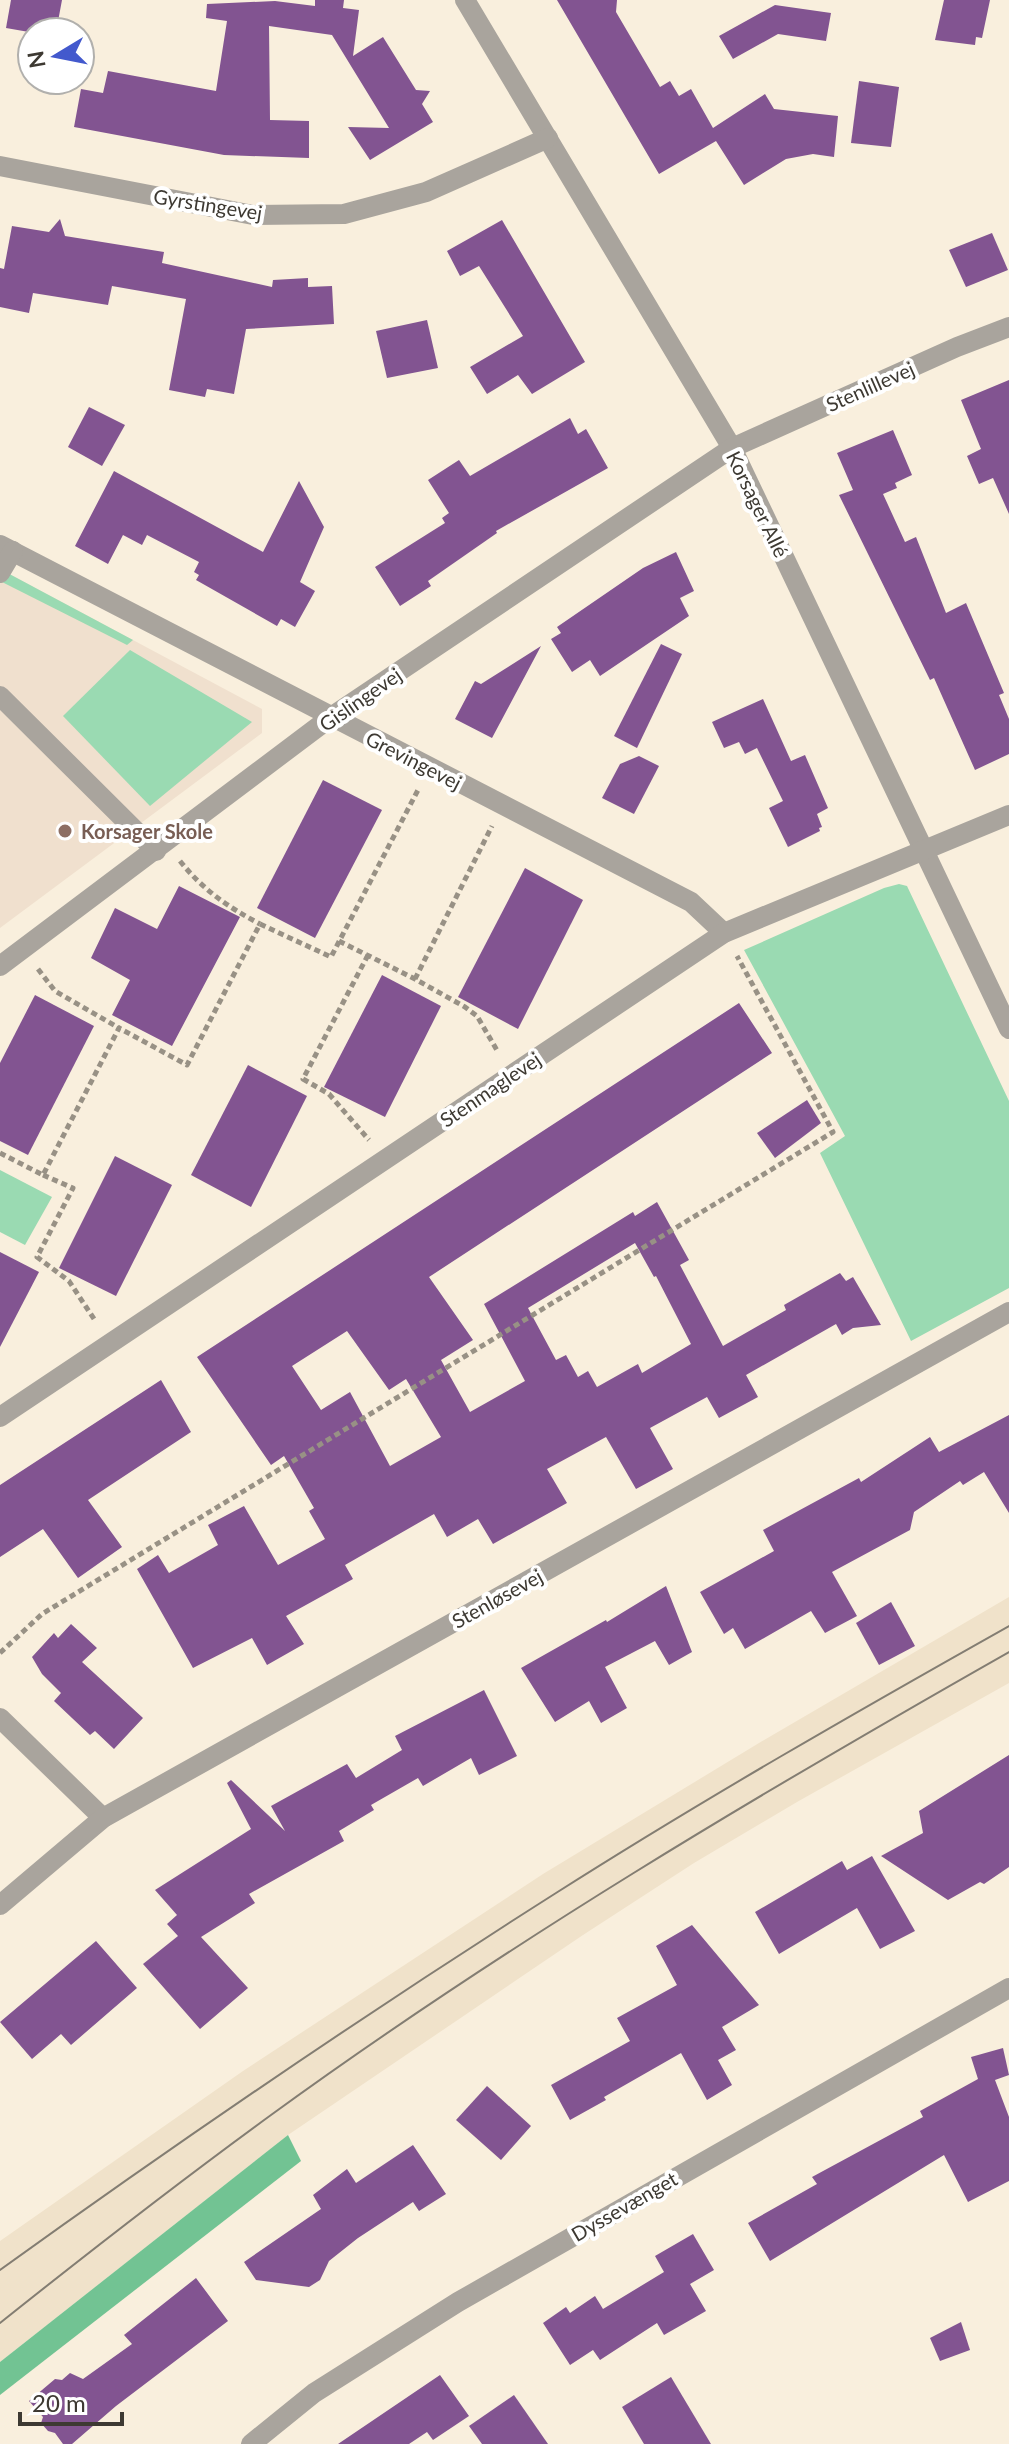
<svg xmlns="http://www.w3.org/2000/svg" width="1009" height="2444" font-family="Lato,sans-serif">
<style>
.built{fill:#f0e2ca}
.education{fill:#f0e0ce}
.green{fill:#9adab2}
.forest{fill:#72c393}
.building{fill:#825491;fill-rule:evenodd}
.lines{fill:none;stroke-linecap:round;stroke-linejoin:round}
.path{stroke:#989185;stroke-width:5;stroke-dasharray:6 4;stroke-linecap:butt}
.minor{stroke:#a9a49d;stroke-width:20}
.tram{stroke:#837d72;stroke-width:2}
.education-dot{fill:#8d6e63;stroke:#fff;stroke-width:3}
.labels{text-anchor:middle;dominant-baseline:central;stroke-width:8;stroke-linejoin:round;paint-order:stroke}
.street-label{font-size:20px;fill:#3d3932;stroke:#fff}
.education-label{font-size:20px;font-weight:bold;fill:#785e54;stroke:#fff;text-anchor:start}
</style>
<rect width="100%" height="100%" fill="#f9efdd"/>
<path class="built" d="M1009,1597v86l-212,119 -103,61 -111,72 -295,200 -288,227v-121l243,-170 300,-197 216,-131z"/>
<path class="education" d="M0,569l262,140v24l-262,195z"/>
<g class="green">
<path d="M0,569l133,71 -6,5 -127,-64z"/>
<path d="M130,650l122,72 -102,84 -87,-90z"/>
<path d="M899,884l8,2 102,215v187l-98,53 -91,-188 25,-17 -101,-186 140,-62z"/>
<path d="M0,1170l52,27 -27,48 -25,-13z"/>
</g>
<path class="forest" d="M288,2135l13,26 -301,234v-33z"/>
<g class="building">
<path d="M11,0h51l-6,32h-27l-23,-4z"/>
<path d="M315,0h29l-1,8 16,2 -6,46 30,-19 33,53 14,1 -8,13 11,18 -63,38 -22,-33 41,1 -57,-93 -63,-9 1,94 39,1v37l-85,-3 -150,-28 7,-38 22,4 5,-22 108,20 11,-70 -21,-3 1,-14 68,-3 40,5z"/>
<path d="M557,0h60l-1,12 44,75 10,-6 9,15 12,-7 22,39 52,-34 9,15 64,7 -4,41 -21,-3 -27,5 -42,26 -28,-44 -57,33z"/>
<path d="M944,0h46l-8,38 -6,-1 -1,8 -40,-5z"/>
<path d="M775,5l56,8 -5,28 -48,-7 -45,25 -14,-23z"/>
<path d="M859,81l40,6 -8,60 -40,-4z"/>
<path d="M60,219l5,17 99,16 -2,11 110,24 1,-7 35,-2v9l24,-1 2,38 -88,5 -12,65 -27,-5 -2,8 -36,-7 17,-91 -74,-13 -4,19 -75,-12 -4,20 -29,-6v-39l4,1 8,-43 37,6z"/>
<path d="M502,220l83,142 -53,32 -14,-19 -31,19 -17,-27 53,-31 -44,-70 -19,10 -13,-25z"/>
<path d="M992,233l16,37 -42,17 -17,-37z"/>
<path d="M427,320l11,48 -51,10 -11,-47z"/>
<path d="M1009,380v134l-16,-36 -14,6 -12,-28 14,-7 -20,-49z"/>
<path d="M89,407l36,18 -23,41 -34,-19z"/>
<path d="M570,418l8,16 8,-5 22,39 -112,63 1,2 -69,48 3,5 -31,20 -25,-39 70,-44 -3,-5 7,-5 -21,-33 31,-20 11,16z"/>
<path d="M893,430l19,45 -17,8 2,5 -14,6 22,48 11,-5 30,76 20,-10 38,90 -5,2 10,24v35l-34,16 -41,-92 -4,2 -91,-185 14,-5 -16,-37z"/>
<path d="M114,471l149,81 36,-71 25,46 -24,55 15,9 -20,36 -14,-8 -4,7 -81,-46 3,-5 -5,-3 5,-10 -52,-27 -5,10 -19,-10 -15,29 -33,-18z"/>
<path d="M676,552l18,39 -14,7 9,18 -89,60 -10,-16 -18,12 -21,-33 10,-6 -4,-6 86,-59z"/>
<path d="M661,644l21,10 -45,94 -23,-12z"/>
<path d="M541,646l-49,92 -37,-19 20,-38 6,3z"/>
<path d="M763,699l28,62 14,-6 23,53 -11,6 5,13 -3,1 1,3 -32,16 -19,-39 14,-7 -26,-53 -12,6 -6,-12 -15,6 -12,-26z"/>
<path d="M639,756l20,10 -25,48 -32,-16 18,-34z"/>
<path d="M323,780l59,30 -67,128 -58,-30z"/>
<path d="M525,868l58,32 -65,129 -60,-32z"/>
<path d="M179,886l61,31 -68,129 -60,-31 18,-35 -39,-22 24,-50 42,21z"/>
<path d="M382,975l59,31 -56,111 -61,-30z"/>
<path d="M35,995l59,31 -66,129 -28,-14v-78z"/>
<path d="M739,1003l33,50 -343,224 44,63 -32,20 29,52 55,-31 -41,-77 149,-92 2,4 22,-14 32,58 -9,5 43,81 63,-36 -2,-5 56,-32 6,8 7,-4 28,48 -28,3 -11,7 -6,-11 -90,51 12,22 -39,21 -12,-21 -57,31 23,41 -37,20 -30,-52 -59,32 20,34 -74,41 -15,-25 -31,18 -13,-23 -89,51 8,14 -67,37 18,28 -37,21 -15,-27 -59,30 -56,-99 21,-14 11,18 49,-28 -10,-20 36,-19 34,59 47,-26 -16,-28 5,-3 -30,-52 -13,9 -74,-108zM635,1243l19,34 2,-1 35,68 -49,29 -4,-9 -41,23 -9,-16 -10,6 -12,-22 -10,5 -28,-52zM347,1331l42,59 17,-11 35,58 -51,29 -40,-74 -29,18 -29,-44z"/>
<path d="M248,1065l59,31 -56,111 -60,-32z"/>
<path d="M807,1100l14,23 -46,35 -18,-25z"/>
<path d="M115,1156l57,29 -56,111 -57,-28z"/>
<path d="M0,1252l39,20 -39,75z"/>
<path d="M161,1380l30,52 -103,68 34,47 -44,31 -35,-49 -43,28v-72z"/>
<path d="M1009,1415v98l-25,-41 -21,13 -3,-4 -46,31 -4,18 -78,42 25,44 -32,17 -14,-22 -66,38 -12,-21 -9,6 -24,-42 74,-41 -11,-21 96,-52 2,4 69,-45 9,15z"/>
<path d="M666,1586l26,66 -23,13 -14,-24 -50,26 22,41 -26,15 -12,-22 -34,21 -34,-54 85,-48 1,2z"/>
<path d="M891,1602l24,44 -36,19 -23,-42z"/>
<path d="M71,1624l26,24 -15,14 61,56 -29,31 -19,-18 -5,4 -36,-34 7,-8 -19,-19 -10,-17 22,-24 4,5z"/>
<path d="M484,1690l33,66 -38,19 -8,-17 -48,28 -5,-8 -47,27 3,5 -35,21 5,10 -95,53 6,9 -54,34 47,51 -48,41 -57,-65 35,-28 -11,-12 10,-9 -22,-25 96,-61 -24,-46 4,-3 54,51 -14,-25 76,-42 9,14 46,-28 -7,-14z"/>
<path d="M1009,1755v112l-25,17 -4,-2 -32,18 -67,-44 42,-23 -4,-22z"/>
<path d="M872,1856l43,75 -35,18 -23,-41 -78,46 -24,-42 87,-51 5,9z"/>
<path d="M692,1925l67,80 -37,22 14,23 -18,10 14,25 -25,15 -26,-47 -77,44 2,3 -36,20 -19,-35 79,-44 -13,-23 60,-33 -21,-39z"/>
<path d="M96,1941l41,47 -66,57 -10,-11 -29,25 -32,-37z"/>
<path d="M1003,2048l6,27 -14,5 14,37v64l-41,21 -24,-47 -174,106 -22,-38 69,-39 -5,-7 111,-60 -3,-6 58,-32 -7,-22z"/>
<path d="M487,2086l44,40 -30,34 -45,-40z"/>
<path d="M413,2145l33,49 -27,17 -6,-9 -55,36 -29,23 -9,19 -11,7 -53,-7 -12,-18 77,-53 -8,-14 34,-26 9,14z"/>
<path d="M693,2234l21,36 -24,14 16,27 -42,24 -7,-12 -57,37 -7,-10 -23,15 -27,-42 23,-16 4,6 25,-17 8,13 61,-37 -9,-16z"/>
<path d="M196,2278l32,43 -112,85 -44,38h-9l-8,-11 -7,-2 -7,-8 2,-6 -14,-16 26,-22 7,1 8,-7 13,6 49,-35 -8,-9z"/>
<path d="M961,2322l9,28 -30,11 -10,-23z"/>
<path d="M440,2375l29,41 -36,24 -6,-8 -18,12h-71z"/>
<path d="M671,2377l40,67h-67l-22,-37z"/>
<path d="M514,2395l34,49h-66l-13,-18z"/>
</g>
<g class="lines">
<g class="path">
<path d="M180,861c23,29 48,46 80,63"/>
<path d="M339,941l76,38 50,28 12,9 21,36"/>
<path d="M368,955l-65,124 26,15 40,46"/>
<path d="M38,969l17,22 64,37"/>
<path d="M415,979l77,-153"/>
<path d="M0,1153l43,22 76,-147 68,37 73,-141 71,33 88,-169"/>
<path d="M43,1175l30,13 -36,69 32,24 27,41"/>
<path d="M0,1653l42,-39 791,-482 -96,-176"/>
</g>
<g class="minor">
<path d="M465,0l267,448 277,581"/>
<path d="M0,166l253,49 91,-1 82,-22 122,-54"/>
<path d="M0,545l691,357 33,31"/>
<path d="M0,573l13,-22"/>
<path d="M0,696l156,155"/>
<path d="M0,966l331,-249 401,-269 225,-101 52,-20"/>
<path d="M0,1417l724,-484 285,-118"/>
<path d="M0,1718l103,100"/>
<path d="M0,1905l103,-87 906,-506"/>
<path d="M251,2444l63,-51 144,-91 551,-314"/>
</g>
<g class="tram">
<path d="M0,2270c182,-131 367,-257 556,-377 148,-94 300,-181 453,-267"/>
<path d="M0,2323c89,-71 179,-141 271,-208 235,-171 486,-320 738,-463"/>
</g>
</g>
<circle class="education-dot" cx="65" cy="831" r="8"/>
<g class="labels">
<g class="street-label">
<text transform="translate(208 204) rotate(9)">Gyrstingevej</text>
<text transform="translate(870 386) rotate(-24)">Stenlillevej</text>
<text transform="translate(758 504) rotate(64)">Korsager Allé</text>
<text transform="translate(360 699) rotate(-35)">Gislingevej</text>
<text transform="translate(414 760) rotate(27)">Grevingevej</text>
<text transform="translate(490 1089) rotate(-34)">Stenmaglevej</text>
<text transform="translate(497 1598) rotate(-29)">Stenløsevej</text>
<text transform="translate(624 2206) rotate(-30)">Dyssevænget</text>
</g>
<g class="education-label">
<text x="81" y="831">Korsager Skole</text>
</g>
</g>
<g transform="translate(56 56) rotate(260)"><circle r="38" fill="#ffffff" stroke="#b1b0ad" stroke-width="2"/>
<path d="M0-6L14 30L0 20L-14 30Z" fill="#4359cd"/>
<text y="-12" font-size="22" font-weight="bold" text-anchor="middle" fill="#3d3932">N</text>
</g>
<path d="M20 2412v12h102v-12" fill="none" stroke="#3d3932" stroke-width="4"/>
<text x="32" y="2412" font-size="24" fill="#3d3932" stroke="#ffffff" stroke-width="6" paint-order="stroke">20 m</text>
</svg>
